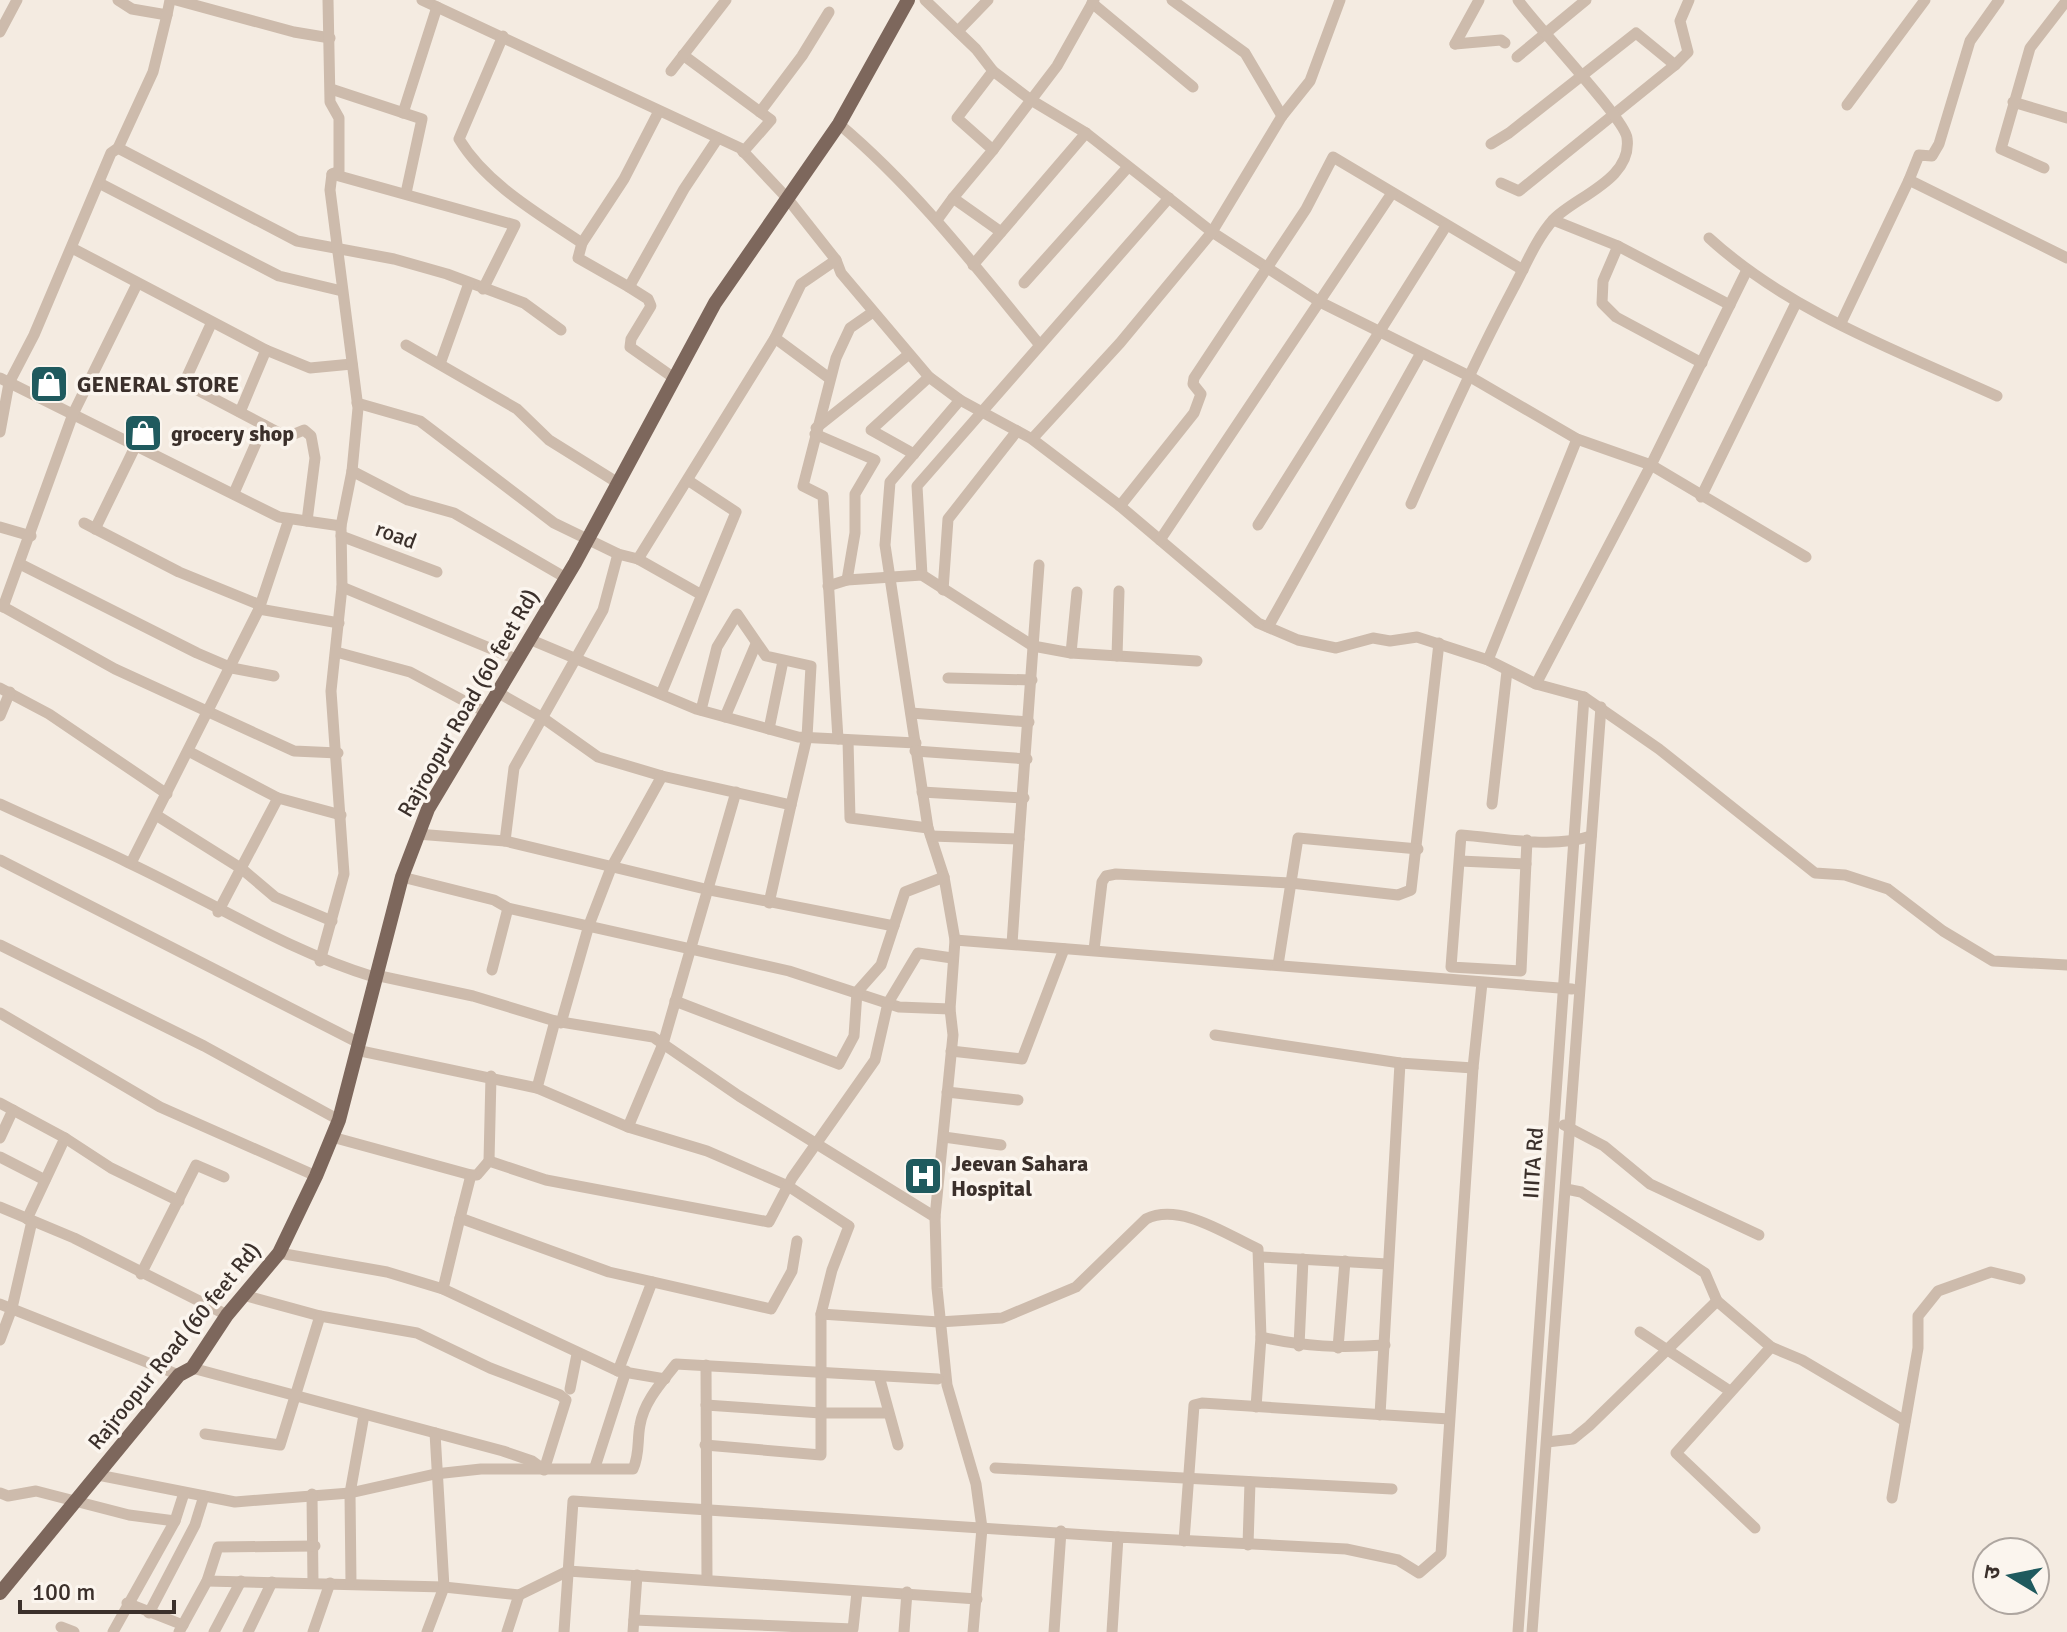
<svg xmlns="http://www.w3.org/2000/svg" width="2067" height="1632" font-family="Signika,'Noto Sans Devanagari',sans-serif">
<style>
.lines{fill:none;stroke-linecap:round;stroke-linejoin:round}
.minor{stroke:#cdbbac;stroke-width:11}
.major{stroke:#7d675c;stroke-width:14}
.labels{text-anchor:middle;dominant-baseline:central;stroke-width:7;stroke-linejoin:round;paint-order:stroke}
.poi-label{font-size:22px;font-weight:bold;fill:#3b302b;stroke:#fbf5ee;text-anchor:start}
.street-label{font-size:22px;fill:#3b302b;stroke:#fbf5ee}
</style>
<rect width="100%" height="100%" fill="#f4ebe1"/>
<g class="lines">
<g class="minor">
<path d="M118,0l14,9 35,6 3,-15"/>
<path d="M176,0l118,32 36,6"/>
<path d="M422,0l318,148 47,50 49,62 5,13 88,104 31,23 72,39 88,67 138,117 40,17 38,8 37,-10 17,3 27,-4 71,23 48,24 48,13 75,52 156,124 30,2 43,14 55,42 50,30 74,4"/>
<path d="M925,0l51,49 17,22 38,29 55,33 126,99 108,70 147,73 110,64 74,26 155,92"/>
<path d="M1172,0l73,53 37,63"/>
<path d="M1092,3l101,84"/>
<path d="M958,31l30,-31"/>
<path d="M0,32l17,-32"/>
<path d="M503,36l-44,103c27,45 80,75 123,104l42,-64 35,-68"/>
<path d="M1455,44l46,-4 4,3"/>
<path d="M1455,44l24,-44"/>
<path d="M683,55l88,65 -28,32"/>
<path d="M1517,57l69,-57"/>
<path d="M1675,65l13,-13 -8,-31 9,-21"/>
<path d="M671,71l55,-71"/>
<path d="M993,71l-36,47 36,32 -40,48 48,34"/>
<path d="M331,89l91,30 -16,74"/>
<path d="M2013,102l54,16"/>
<path d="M1847,105l78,-105"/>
<path d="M760,112l42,-56 27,-44"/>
<path d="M403,113l34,-106"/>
<path d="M839,124c77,65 136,142 200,220"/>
<path d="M1491,144l18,-11 127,-100 39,32 -156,126 -18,-8"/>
<path d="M118,148l179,93 97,18 53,15 77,29 37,27"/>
<path d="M993,150l64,-84 37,-66"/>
<path d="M2044,168l-43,-19 29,-101 37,-48"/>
<path d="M332,174l183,51 -32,64"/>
<path d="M1909,180l10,-25 13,1 7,-12 31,-103 29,-41"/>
<path d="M99,183l180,93 63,15"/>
<path d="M937,220l16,-22"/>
<path d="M1553,220l65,26 112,59"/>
<path d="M1709,238c81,74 189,113 288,158"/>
<path d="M582,243l-4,15 51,29 55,-98 34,-51"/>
<path d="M1618,246l-15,35 -1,22 14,14 86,46"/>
<path d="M72,248l194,102 44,18 42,-4"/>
<path d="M973,265l113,-132"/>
<path d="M1024,283l104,-116"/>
<path d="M629,287l19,12 3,7 -20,33 -1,8 44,31"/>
<path d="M1841,323l68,-143 158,78"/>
<path d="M211,324l-27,59 103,54 17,-7 7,6 4,22 -8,63"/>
<path d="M775,338l54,40"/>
<path d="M406,345l111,64 32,31 69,43"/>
<path d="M440,364l29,-81"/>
<path d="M0,378l279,139 62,9"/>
<path d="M960,400l-70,82 -5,63 43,283 16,49 11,63 -5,69 3,26 -18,182 2,71 10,97 29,99 6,44 -9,104"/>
<path d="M357,403l63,18 134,102 64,31 20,5 62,35"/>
<path d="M240,412l26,-62"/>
<path d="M816,428l92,-73"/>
<path d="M0,432l9,-49 25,-48 77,-182 7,-5 35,-76 14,-57"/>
<path d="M815,434l60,26 -20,34v39l-8,47"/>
<path d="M1032,439l88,-96 92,-111 70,-116 28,-35 30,-81"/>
<path d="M914,454l-43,-24 58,-53"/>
<path d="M352,471l56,29 46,13 112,65"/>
<path d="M234,493l30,-68"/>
<path d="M1701,497l95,-194"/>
<path d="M1411,504c32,-73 64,-144 102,-215 12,-22 23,-50 40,-69 21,-23 80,-40 74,-82 -2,-19 -91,-112 -109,-138"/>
<path d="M1120,506l74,-93 7,-19 -8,-10 1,-6 112,-169 27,-52 190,113"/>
<path d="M84,523l95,49 81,33"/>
<path d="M1258,525l188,-299"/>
<path d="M0,527l31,9"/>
<path d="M95,529l41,-84"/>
<path d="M341,536l96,36"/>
<path d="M1160,540l232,-347"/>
<path d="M638,559l137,-221 26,-54 35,-24"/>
<path d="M20,564l177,89 35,15 42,8"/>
<path d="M922,575l-5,-89 252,-288"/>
<path d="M828,586l19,-6 75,-5 111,71 38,7 126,8"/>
<path d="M342,587l174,72"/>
<path d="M943,590l5,-71 69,-88"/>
<path d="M0,605l115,64 179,82 44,2"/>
<path d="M3,607l70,-193 64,-130"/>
<path d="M259,609l80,14"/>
<path d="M1268,627l153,-274"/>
<path d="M529,639l167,70 102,28 118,6"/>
<path d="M336,652l74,20 75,40"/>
<path d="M1071,653l6,-61"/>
<path d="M1117,656l2,-65"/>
<path d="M1488,660l89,-221"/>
<path d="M948,678l84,2"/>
<path d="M1536,684l115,-219 95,-193"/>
<path d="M0,688l49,26 118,80"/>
<path d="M497,692l46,26 55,39 64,19 129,29 -22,98"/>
<path d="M661,694l75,-182 -47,-31"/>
<path d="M701,710l16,-63 20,-33 29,42 45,10 -4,71 -16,68"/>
<path d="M911,713l118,9"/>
<path d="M0,716l10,-24"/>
<path d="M725,717l31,-73"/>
<path d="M769,729l14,-68"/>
<path d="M838,739l-15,-243 -20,-10 33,-128 14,-30 23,-16"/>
<path d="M848,740l2,78 78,10"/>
<path d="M915,751l112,8"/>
<path d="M190,752l88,46 63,17"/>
<path d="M922,792l102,6"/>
<path d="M0,804c43,20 87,38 129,59 83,39 157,87 245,114"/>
<path d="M1492,804l15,-133"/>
<path d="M156,815l86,54 33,28 57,24"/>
<path d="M417,834l88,7 200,48 189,37"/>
<path d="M931,836l88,3 20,-274"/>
<path d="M1527,840l-6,131 -70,-4 10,-132c42,3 91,14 130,1"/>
<path d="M505,841l9,-73 89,-158 15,-56"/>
<path d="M0,860l359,183"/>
<path d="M1460,861l66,3"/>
<path d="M131,863l128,-254 30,-90"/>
<path d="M402,877l92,23 14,8 281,63 110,36 51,2"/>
<path d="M218,912l60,-114"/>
<path d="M955,940l617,49"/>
<path d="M1012,944l7,-105"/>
<path d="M0,945l204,101 135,74"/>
<path d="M1094,950l8,-68 4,-6 10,-2 175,9 107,12 13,-5 28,-247"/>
<path d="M320,961l24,-87 -13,-183 11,-104 -1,-61 11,-55 6,-63 -28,-218 2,-16 7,-3v-53l-9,-16 -2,-102"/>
<path d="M1278,965l20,-127 120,11"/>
<path d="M492,970l16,-62"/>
<path d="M375,975l98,21 82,25 98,16 86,59 196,121"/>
<path d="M675,1001l164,63 15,-28 3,-44 24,-27 24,-73 39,-15"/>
<path d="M0,1013l160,94 156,69"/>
<path d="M561,1023l28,-98 22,-57 51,-92"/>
<path d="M1215,1035l185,28 73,5 9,-85"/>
<path d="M356,1050l181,38 91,39 79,24 81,35 61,40 -17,44 -11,44v141l-116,-10"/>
<path d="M951,1051l71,8 42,-110"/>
<path d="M537,1088l18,-67"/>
<path d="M947,1092l71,8"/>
<path d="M0,1103l65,35 -38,81"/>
<path d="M1564,1125l40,21 46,38 109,51"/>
<path d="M628,1127l35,-83 73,-252"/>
<path d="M332,1137l139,38h6l12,-14 57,19 223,42 23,-44 83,-118 13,-57 30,-50 34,5"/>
<path d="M944,1137l57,8"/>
<path d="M0,1138l13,-28"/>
<path d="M65,1138l46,30 68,33"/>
<path d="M0,1157l45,23"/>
<path d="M489,1161l2,-85"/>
<path d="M471,1175l-11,43 149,54 162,37 21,-38 5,-30"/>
<path d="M1566,1189l15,3 124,81 12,28"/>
<path d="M0,1207l74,31 153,77"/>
<path d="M279,1253l108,19 56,17 175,82 47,8"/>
<path d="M1261,1257l127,7"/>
<path d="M141,1274l55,-109 28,12"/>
<path d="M443,1289l17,-71"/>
<path d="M243,1295l77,21 97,17 73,35 70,27 6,5 -22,70"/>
<path d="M0,1304l179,71"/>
<path d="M821,1314l118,8 63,-4 74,-31 70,-68c34,-17 81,16 112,30l3,88 -5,70"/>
<path d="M1640,1332l90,59"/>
<path d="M1261,1337c43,10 80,11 124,8"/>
<path d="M0,1340l12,-32 20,-87"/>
<path d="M1299,1346l4,-87"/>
<path d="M1771,1347l31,13 103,61"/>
<path d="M1338,1348l7,-87"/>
<path d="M706,1365l1,215"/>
<path d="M192,1368l311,83 29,10 11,8"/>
<path d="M618,1371l34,-89"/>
<path d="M879,1376l19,69"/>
<path d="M570,1389l7,-35"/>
<path d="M706,1405l115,8h66"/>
<path d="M1380,1415l20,-352"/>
<path d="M205,1434l75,11 40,-129"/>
<path d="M1547,1442l26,-3 16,-13 128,-125 54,46 -95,106 79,75"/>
<path d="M595,1467l31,-96"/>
<path d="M995,1468l397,21"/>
<path d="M98,1475l137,27 115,-9 85,-19 46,-5h152c7,-15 4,-29 7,-44 4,-24 22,-43 36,-61l262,15"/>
<path d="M0,1493l8,3 28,-5 93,24 46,6"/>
<path d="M312,1494l1,89"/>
<path d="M1892,1498l26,-150v-32l20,-25 53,-19 29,7"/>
<path d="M1184,1541l10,-136 8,-2 247,16"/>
<path d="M1248,1545l2,-63"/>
<path d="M207,1581l237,6 75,8 49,-24 409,28"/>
<path d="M351,1583l-1,-90 14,-78"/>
<path d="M127,1603l56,22"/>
<path d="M149,1613l46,-88 9,-29"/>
<path d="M634,1620l219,9 4,-37"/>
<path d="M61,1627l13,5"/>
<path d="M113,1632l62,-111 9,-28"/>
<path d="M179,1632l28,-51 11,-34 97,-1"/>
<path d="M214,1632l27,-51"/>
<path d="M248,1632l24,-50"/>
<path d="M313,1632l17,-49"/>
<path d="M427,1632l17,-45 -9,-154"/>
<path d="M507,1632l12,-37"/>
<path d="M564,1632l9,-131 545,36"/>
<path d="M633,1632l4,-57"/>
<path d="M904,1632l3,-40"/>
<path d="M1054,1632l7,-101"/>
<path d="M1112,1632l6,-95 228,12 52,11 21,13 22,-19 32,-486"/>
<path d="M1518,1632l66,-935"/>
<path d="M1532,1632l69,-925"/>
</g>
<path class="major" d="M0,1593l179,-218 13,-7 35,-53 52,-62 37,-77 23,-56 63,-243 26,-68 147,-246 140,-260 124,-179 69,-124"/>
</g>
<defs>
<symbol id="shop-square" viewBox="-11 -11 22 22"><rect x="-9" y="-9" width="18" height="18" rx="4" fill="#1f5a5e" stroke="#fbf5ee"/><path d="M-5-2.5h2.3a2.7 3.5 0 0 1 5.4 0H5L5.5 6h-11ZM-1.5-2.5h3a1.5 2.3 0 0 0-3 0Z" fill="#fff"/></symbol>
<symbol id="hospital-square" viewBox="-11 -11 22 22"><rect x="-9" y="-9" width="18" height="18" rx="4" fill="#1f5a5e" stroke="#fbf5ee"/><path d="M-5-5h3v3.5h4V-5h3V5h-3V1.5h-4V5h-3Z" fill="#fff"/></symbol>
</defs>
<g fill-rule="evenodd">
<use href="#shop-square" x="27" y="362" width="44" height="44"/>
<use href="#shop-square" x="121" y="411" width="44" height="44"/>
<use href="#hospital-square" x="901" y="1154" width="44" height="44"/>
</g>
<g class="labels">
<g class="poi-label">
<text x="77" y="384">GENERAL STORE</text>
<text x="171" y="433">grocery shop</text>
<text x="951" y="1163">Jeevan Sahara<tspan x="951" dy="25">Hospital</tspan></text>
</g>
<g class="street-label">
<text transform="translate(396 535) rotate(21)">road</text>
<text transform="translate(468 703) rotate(-60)">Rajroopur Road (60 feet Rd)</text>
<text transform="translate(1533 1163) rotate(-86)">IIITA Rd</text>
<text transform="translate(174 1346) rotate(-51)">Rajroopur Road (60 feet Rd)</text>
</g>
</g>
<g transform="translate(2011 1576) rotate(280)"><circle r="38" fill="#fbf5ee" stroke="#aea6a0" stroke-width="2"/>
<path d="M0-6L14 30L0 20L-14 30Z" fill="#1f5a5e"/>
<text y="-12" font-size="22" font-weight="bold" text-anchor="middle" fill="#3b302b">उ</text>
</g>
<path d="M20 1600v12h154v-12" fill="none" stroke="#3b302b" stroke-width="4"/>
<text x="32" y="1600" font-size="24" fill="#3b302b" stroke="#fbf5ee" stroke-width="6" paint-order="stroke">100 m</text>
</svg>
